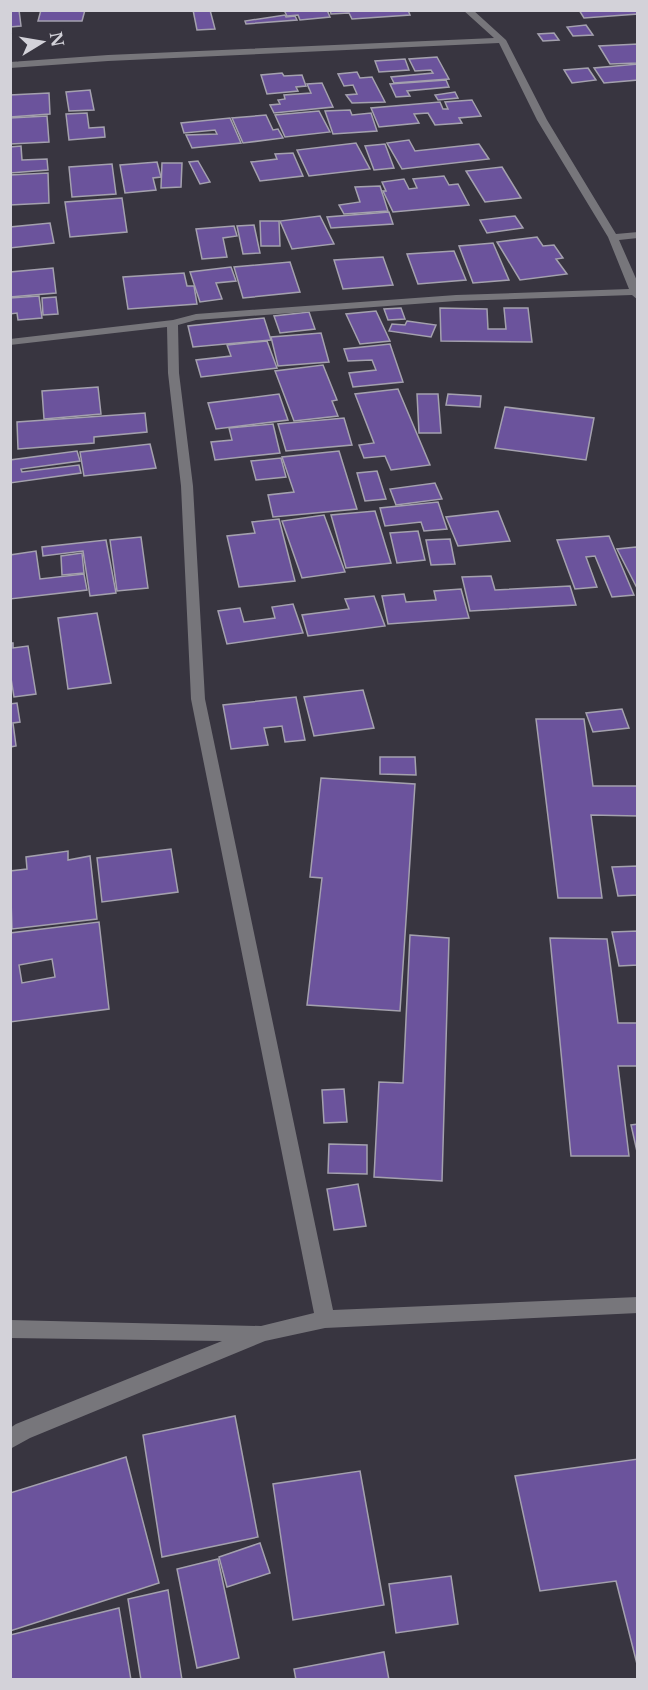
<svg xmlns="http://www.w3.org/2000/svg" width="648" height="1690" font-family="'Libre Baskerville',serif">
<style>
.building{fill:#6b539c;stroke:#a4a1ae;stroke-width:1.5;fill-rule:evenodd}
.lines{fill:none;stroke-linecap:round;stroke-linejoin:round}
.minor{fill:#77767b;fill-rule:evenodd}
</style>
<rect width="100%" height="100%" fill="#383540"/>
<g class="building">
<path d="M10,10h9l2,16 -11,1z"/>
<path d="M41,10h44l-3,11h-44z"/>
<path d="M193,10h17l5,19 -18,1z"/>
<path d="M284,10h43l3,7 -30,3 -2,-5 -11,1z"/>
<path d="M330,10h78l2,5 -58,4 -3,-6 -18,1z"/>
<path d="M579,10h59v4l-54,4z"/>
<path d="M285,15l1,2 9,-1 2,4 -51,4 -1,-3z"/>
<path d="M586,25l7,10 -20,1 -6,-9z"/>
<path d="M554,33l5,7 -16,1 -5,-7z"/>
<path d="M638,44v19l-28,1 -11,-18z"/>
<path d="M437,57l12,22 -55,4 -3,-6 42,-4 -2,-3 -16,1 -6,-12z"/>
<path d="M405,59l4,11 -30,2 -4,-11z"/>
<path d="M638,64v16l-34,3 -10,-15z"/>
<path d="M588,68l8,12 -24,3 -8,-13z"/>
<path d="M357,72l3,6 12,-1 13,25 -33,1 -6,-8 11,-1 -4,-9 -9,1 -6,-12z"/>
<path d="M282,73l2,3 18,-1 4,11 -10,1 2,4 -31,3 -6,-19z"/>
<path d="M446,80l3,7 -42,4 3,5 -14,1 -6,-13z"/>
<path d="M322,83l11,24 -59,6 -4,-8 10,-1 -2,-4 7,-1 -1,-4 27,-2 -4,-9z"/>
<path d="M90,90l4,20 -25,1 -3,-19z"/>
<path d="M455,92l3,6 -20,2 -3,-5z"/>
<path d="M49,93l1,21 -40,3v-22z"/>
<path d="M472,100l9,16 -22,2 3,5 -27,2 -7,-12 -14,1 5,9 -40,4 -8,-19 69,-6 3,7h5l-3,-7z"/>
<path d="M350,110l2,5 19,-2 6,18 -44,3 -8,-23z"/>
<path d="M319,111l11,21 -45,5 -10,-22z"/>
<path d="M87,113l2,15 15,-1 1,10 -36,3 -3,-26z"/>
<path d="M266,115l7,15 5,-1 5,9 -40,5 -11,-25z"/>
<path d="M47,116l2,26 -39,2v-26z"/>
<path d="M230,118l11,25 -49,5 -6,-13 31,-1 -2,-4 -31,3 -3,-10z"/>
<path d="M409,140l6,11 64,-7 10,15 -87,10 -15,-26z"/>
<path d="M356,143l14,26 -61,7 -12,-26z"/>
<path d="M385,144l9,24 -20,2 -9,-24z"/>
<path d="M21,146l1,14 25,-1 1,11 -38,3v-26z"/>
<path d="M293,153l10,23 -43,5 -9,-19 26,-3 -2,-5z"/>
<path d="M198,161l12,21 -10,2 -11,-22z"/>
<path d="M157,162l4,15 -8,1 3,12 -31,3 -5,-28z"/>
<path d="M162,163h20l-1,24 -20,1z"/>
<path d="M112,164l4,30 -44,3 -3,-30z"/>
<path d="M502,167l19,31 -36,4 -19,-31z"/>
<path d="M48,173l1,30 -39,2v-30z"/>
<path d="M444,176l5,9 9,-1 11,21 -76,7 -10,-21h3l-4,-9 22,-3 5,10 8,-1 -4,-9z"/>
<path d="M380,186l8,25 -44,3 -5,-9 21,-3 -5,-15z"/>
<path d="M122,198l5,34 -57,5 -5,-35z"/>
<path d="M389,212l4,12 -62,4 -4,-11z"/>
<path d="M320,216l14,28 -42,5 -12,-28z"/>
<path d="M515,216l8,12 -36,5 -7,-13z"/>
<path d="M260,221h19l1,25h-19z"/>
<path d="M50,223l4,20 -44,5v-21z"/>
<path d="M254,225l6,28 -17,1 -6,-28z"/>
<path d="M234,226l3,10 -14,2 4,19 -25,2 -6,-30z"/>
<path d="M537,237l6,9 11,-1 9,13 -7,1 11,15 -47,6 -23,-38z"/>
<path d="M493,243l16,37 -36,3 -14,-37z"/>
<path d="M454,251l12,29 -48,4 -11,-30z"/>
<path d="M383,257l10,28 -50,4 -9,-29z"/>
<path d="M290,262l10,30 -57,6 -9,-31z"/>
<path d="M231,267l5,14 -20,2 6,16 -22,3 -10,-30z"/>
<path d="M53,268l3,25 -46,4v-25z"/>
<path d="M184,273l3,13h7l3,18 -69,5 -5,-32z"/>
<path d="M39,296l3,22 -24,2 -1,-7 -7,1v-16z"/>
<path d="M56,297l2,17 -15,1 -1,-17z"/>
<path d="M401,308l4,11 -17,1 -4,-11z"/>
<path d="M440,308l47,1 1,20h18l-2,-21h24l4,34 -91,-1z"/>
<path d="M376,311l14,30 -30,3 -14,-30z"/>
<path d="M309,312l6,17 -35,4 -6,-17z"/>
<path d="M264,318l7,22 -78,7 -5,-21z"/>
<path d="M407,321l29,4 -5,12 -42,-6 3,-7 13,1z"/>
<path d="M321,333l8,29 -51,4 -7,-29z"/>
<path d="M267,341l10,27 -76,9 -5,-17 35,-4 -4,-11z"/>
<path d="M390,344l13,38 -50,5 -4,-14 27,-3 -4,-10 -24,1 -4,-12z"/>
<path d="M323,365l14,35 -5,1 6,15 -44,5 -19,-50z"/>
<path d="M98,387l3,27 -57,5 -2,-28z"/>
<path d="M398,389l32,76 -39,5 -6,-14 -21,2 -5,-13 15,-2 -19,-49z"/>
<path d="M279,394l9,26 -72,9 -8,-26z"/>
<path d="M417,394h21l3,39h-22z"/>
<path d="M448,394l33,2 -1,11 -34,-2z"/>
<path d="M505,407l89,11 -8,42 -91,-12z"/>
<path d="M145,413l2,19 -53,5v6l-76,6 -1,-27z"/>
<path d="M344,418l8,27 -66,6 -8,-27z"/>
<path d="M273,424l7,29 -65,7 -4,-18 21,-2 -3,-12z"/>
<path d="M150,444l6,24 -72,8 -4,-24z"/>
<path d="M77,451l3,10 -59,8 1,3 57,-7 2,8 -71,10v-23z"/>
<path d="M339,451l18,58 -84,8 -5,-22 26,-3 -12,-35z"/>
<path d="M281,458l5,19 -30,3 -5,-19z"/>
<path d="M377,471l9,28 -21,2 -8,-28z"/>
<path d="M435,483l7,16 -46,6 -6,-16z"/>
<path d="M438,502l9,27 -23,2 -3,-9 -36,4 -5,-18z"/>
<path d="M375,511l16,52 -45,5 -15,-53z"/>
<path d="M498,511l12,30 -52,5 -12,-29z"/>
<path d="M324,515l21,57 -43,6 -20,-57z"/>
<path d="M279,519l16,62 -56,6 -12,-51 28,-3 -3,-11z"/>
<path d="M418,531l7,29 -28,3 -7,-30z"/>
<path d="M609,536l25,59 -22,2 -17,-41 -9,1 11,30 -22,2 -18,-49z"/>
<path d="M141,537l7,51 -31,3 -7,-51z"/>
<path d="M450,539l5,25 -24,1 -5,-25z"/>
<path d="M106,540l10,53 -26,3 -7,-45 -40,5 -1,-9z"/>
<path d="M636,547l2,2v41l-21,-41z"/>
<path d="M36,551l4,28 44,-5 3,16 -77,9v-44z"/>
<path d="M82,553l2,20 -22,2 -1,-19z"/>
<path d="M491,576l4,14 75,-4 6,19 -106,6 -8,-34z"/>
<path d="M461,589l8,29 -81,6 -6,-28 22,-2 2,8 30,-2 -2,-9z"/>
<path d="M374,596l11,30 -77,10 -6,-21 47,-6 -4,-10z"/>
<path d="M293,604l10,29 -76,11 -9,-33 22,-3 4,14 31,-4 -3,-11z"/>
<path d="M97,613l14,70 -43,6 -10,-71z"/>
<path d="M10,643h3v5l15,-2 8,48 -22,3 -4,-25z"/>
<path d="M363,690l11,38 -60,8 -10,-39z"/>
<path d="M296,697l9,43 -20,2 -3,-16 -18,2 4,17 -37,4 -8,-44z"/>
<path d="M17,703l3,19 -7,1 3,23 -6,1v-43z"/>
<path d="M622,709l7,19 -36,4 -7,-19z"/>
<path d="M536,719h48l9,67h45v30l-47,-1 11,83h-44z"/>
<path d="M380,757h35l1,18 -36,-1z"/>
<path d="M321,778l94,6 -15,227 -93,-6 15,-127 -12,-1z"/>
<path d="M171,849l7,43 -76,10 -5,-44z"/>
<path d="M68,851v9l22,-4 7,63 -85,10 -2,-58 17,-2 -1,-12z"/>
<path d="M638,866v29l-20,1 -6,-29z"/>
<path d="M99,922l10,87 -99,13v-89zM52,959l3,18 -33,6 -3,-18z"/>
<path d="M638,931v34l-19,1 -7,-34z"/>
<path d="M410,935l39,3 -7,243 -68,-4 5,-95 24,1z"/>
<path d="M550,938l57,1 11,84h20v43h-20l11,90h-58z"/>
<path d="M344,1089l3,33 -23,1 -2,-33z"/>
<path d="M638,1124v32l-7,-31z"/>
<path d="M329,1144l38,1v29l-39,-1z"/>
<path d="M358,1184l8,42 -32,4 -7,-41z"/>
<path d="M235,1416l23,121 -96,20 -19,-122z"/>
<path d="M126,1457l33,126 -149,48v-138z"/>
<path d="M638,1459v209l-22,-87 -76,10 -25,-115z"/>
<path d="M360,1471l24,134 -91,15 -20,-136z"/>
<path d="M260,1543l10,30 -43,14 -8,-30z"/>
<path d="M218,1559l21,99 -42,10 -20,-99z"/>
<path d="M451,1576l7,48 -62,9 -7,-49z"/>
<path d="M168,1590l14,90h-41l-13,-81z"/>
<path d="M119,1608l12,72h-121v-45z"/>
<path d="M384,1652l5,28h-93l-2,-11z"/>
</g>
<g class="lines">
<path class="minor" d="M463,10h10l33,30 41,80 69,114 22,-2v6l-19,2 19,43v17l-6,-5 -176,6 -260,19 -18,5 1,48 14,113 12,213 128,611 305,-13v16l-313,15 -60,13 -235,97 -20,11v-21l6,-4 206,-83 -212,-3v-18l251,6 53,-13 -123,-614 -10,-213 -13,-113 -1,-46 -157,18v-6l163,-19 23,-6 260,-19 173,-6 -21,-52 -71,-117 -38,-77 -391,18 -98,7v-6l98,-7 386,-17z"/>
</g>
<rect width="648" height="1690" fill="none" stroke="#d3d2d9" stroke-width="24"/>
<g transform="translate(42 42) rotate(79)" stroke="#383540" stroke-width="4.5" paint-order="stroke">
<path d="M0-4.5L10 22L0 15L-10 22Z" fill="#d3d2d9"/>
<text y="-9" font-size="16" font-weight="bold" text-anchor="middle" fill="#d3d2d9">N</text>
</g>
</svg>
